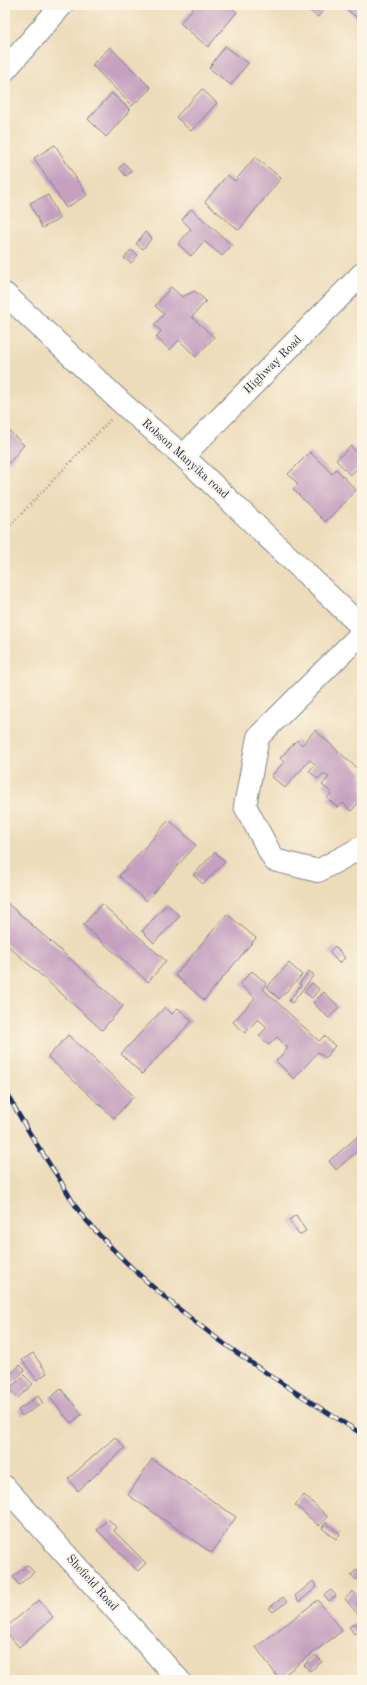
<svg xmlns="http://www.w3.org/2000/svg" width="367" height="1685" font-family="'Old Standard TT',serif">
<style>
.building{fill:#c5a0c0}
.lines{fill:none;stroke-linecap:round;stroke-linejoin:round}
.minor-casing{stroke:#84868c;stroke-width:24}
.path{stroke:#84868c;stroke-width:2.5;stroke-dasharray:1 3;stroke-linecap:butt}
.minor{stroke:#fff;stroke-width:22}
.rail-casing{stroke:#1b2f5e;stroke-width:4.5}
.rail{stroke:#fcf5e5;stroke-width:3;stroke-dasharray:9;stroke-linecap:butt}
.labels{text-anchor:middle;dominant-baseline:central;stroke-width:4;stroke-linejoin:round;paint-order:stroke}
.street-label{font-size:12px;fill:#1b2f5e;stroke:#fcf5e5}
</style>
<rect width="100%" height="100%" fill="#fcf5e5"/>
<filter id="ink" filterUnits="userSpaceOnUse"><feTurbulence type="fractalNoise" baseFrequency=".025" numOctaves="2"/><feDisplacementMap in="SourceGraphic" scale="8" xChannelSelector="R" yChannelSelector="G"/><feConvolveMatrix kernelMatrix="1 2 1 2 8 2 1 2 1" color-interpolation-filters="sRGB"/></filter>
<filter id="wash" filterUnits="userSpaceOnUse"><feTurbulence type="fractalNoise" baseFrequency=".012" numOctaves="4" result="noise"/><feDisplacementMap in="SourceGraphic" scale="16" xChannelSelector="R" yChannelSelector="G"/><feGaussianBlur stdDeviation="0.9" result="paint"/><feColorMatrix in="noise" values="0 0 0 0 0 0 0 0 0 0 0 0 0 0 0 0 0 1.4 0 .05"/><feComposite in="paint" operator="in"/></filter>
<g filter="url(#wash)">
<rect width="100%" height="100%" fill="#eddcba"/>
<g id="blocks">
<g class="building">
<path d="M196,5h6l3,2 1,-2h22l9,7 -29,35 -28,-24z"/>
<path d="M301,5h26l-9,12z"/>
<path d="M345,5l17,1v16l-18,-15z"/>
<path d="M225,46l23,17 -17,22 -22,-17z"/>
<path d="M110,47l41,41 -19,18 -40,-41z"/>
<path d="M202,89l15,14 -26,28 -15,-14z"/>
<path d="M112,93l18,17 -24,27 -18,-18z"/>
<path d="M55,145l32,50 -21,13 -32,-50z"/>
<path d="M255,157l26,21 -42,52 -34,-28 22,-27 8,6z"/>
<path d="M124,163l8,8 -6,5 -7,-8z"/>
<path d="M48,195l12,24 -18,9 -12,-25z"/>
<path d="M191,209l41,36 -10,11 -18,-15 -13,15 -13,-12 13,-15 -9,-9z"/>
<path d="M145,232l7,6 -9,11 -7,-5z"/>
<path d="M131,250l7,5 -7,8 -7,-5z"/>
<path d="M171,287l11,10 13,-6 11,10 -14,16 22,20 -18,20 -17,-17 -9,10 -14,-13 5,-6 -7,-6 10,-11 -9,-8z"/>
<path d="M5,427l19,18 -15,18 -4,-4z"/>
<path d="M351,446l11,12v7l-12,10 -14,-15z"/>
<path d="M310,452l22,22 4,-5 20,21 -31,32 -32,-33 5,-5 -10,-10z"/>
<path d="M315,730l47,43 -2,4 2,2v20l-11,12 -8,-8 -5,5 -11,-10 5,-5 -10,-8 7,-8 -5,-4 -6,6 -9,-8 6,-7 -5,-4 -25,28 -14,-12 13,-14 -4,-4 17,-18 5,5z"/>
<path d="M169,820l27,25 -50,56 -27,-25z"/>
<path d="M215,852l10,10 -22,22 -10,-9z"/>
<path d="M5,901l118,105 -21,24 -97,-87z"/>
<path d="M102,904l64,57 -18,21 -65,-57z"/>
<path d="M167,904l13,12 -26,27 -12,-12z"/>
<path d="M227,914l29,24 -52,62 -29,-25z"/>
<path d="M335,946l10,12 -6,5 -10,-11z"/>
<path d="M289,963l13,12 -23,24 -12,-12z"/>
<path d="M252,971l14,12 -3,6 56,52 5,-5 11,10 -10,12 -7,-6 -24,27 -18,-18 12,-13 -11,-11 -8,8 -10,-9 8,-9 -9,-8 -13,14 -12,-11 22,-24 -15,-14z"/>
<path d="M309,971l5,4 -22,28 -3,-2 12,-16 -2,-1z"/>
<path d="M312,983l7,6 -7,9 -8,-6z"/>
<path d="M324,992l15,15 -10,11 -16,-15z"/>
<path d="M165,1007l7,7 6,-6 14,13 -50,53 -21,-20z"/>
<path d="M68,1035l66,61 -20,22 -66,-61z"/>
<path d="M362,1133v14l-26,23 -7,-9z"/>
<path d="M296,1215l10,16 -7,4 -10,-15z"/>
<path d="M33,1353l14,20 -10,7 -15,-20z"/>
<path d="M20,1365l5,5 -13,12 -5,-5z"/>
<path d="M24,1375l9,9 -15,14 -9,-9z"/>
<path d="M61,1389l21,25 -11,9 -21,-25z"/>
<path d="M38,1396l5,7 -21,13 -4,-6z"/>
<path d="M115,1437l10,11 -47,43 -10,-12z"/>
<path d="M152,1459l84,58 -24,36 -84,-58z"/>
<path d="M304,1495l24,22 -9,9 -24,-21z"/>
<path d="M108,1519l8,8 -2,4 32,32 -8,8 -41,-41z"/>
<path d="M326,1523l14,11 -4,5 -14,-11z"/>
<path d="M27,1565l7,7 -15,13 -6,-8z"/>
<path d="M356,1570l5,5 -5,5 -5,-5z"/>
<path d="M313,1581l4,6 -18,15 -4,-6z"/>
<path d="M331,1590l5,6 -7,5 -5,-6z"/>
<path d="M353,1591l9,10v18l-17,-20z"/>
<path d="M283,1597l4,5 -14,10 -4,-4z"/>
<path d="M39,1600l14,17 -34,30 -14,-16v-3z"/>
<path d="M318,1600l24,31 -63,48 -23,-32z"/>
<path d="M355,1623l5,6 -6,5 -5,-7z"/>
<path d="M316,1655l6,7 -12,9 -6,-6z"/>
</g>
</g>
</g>
<g filter="url(#ink)">
<use href="#blocks" fill-opacity="0" stroke="#84868c" stroke-width="1"/>
<g class="lines">
<defs>
<g id="minor">
<path d="M5,70l57,-65"/>
<path d="M5,294l119,111 59,51 179,171"/>
<path d="M183,456l179,-182"/>
<path d="M362,633l-104,104 -13,69 29,54 44,11 44,-24"/>
<path d="M5,1487l174,193"/>
</g>
</defs>
<use href="#minor" class="minor-casing"/>
<path class="path" d="M5,531l107,-113"/>
<use href="#minor" class="minor"/>
<defs>
<path id="rail" d="M5,1089c15,31 34,59 53,88 9,14 17,31 28,43 77,89 177,153 276,214"/>
</defs>
<use href="#rail" class="rail-casing"/>
<use href="#rail" class="rail"/>
</g>
</g>
<g class="labels">
<g class="street-label">
<text transform="translate(273 365) rotate(-45)">Highway Road</text>
<text transform="translate(185 459) rotate(42)">Robson Manyika road</text>
<text transform="translate(92 1583) rotate(48)">Shefield Road</text>
</g>
</g>
<rect width="367" height="1685" fill="none" stroke="#fcf5e5" stroke-width="20"/>
</svg>
